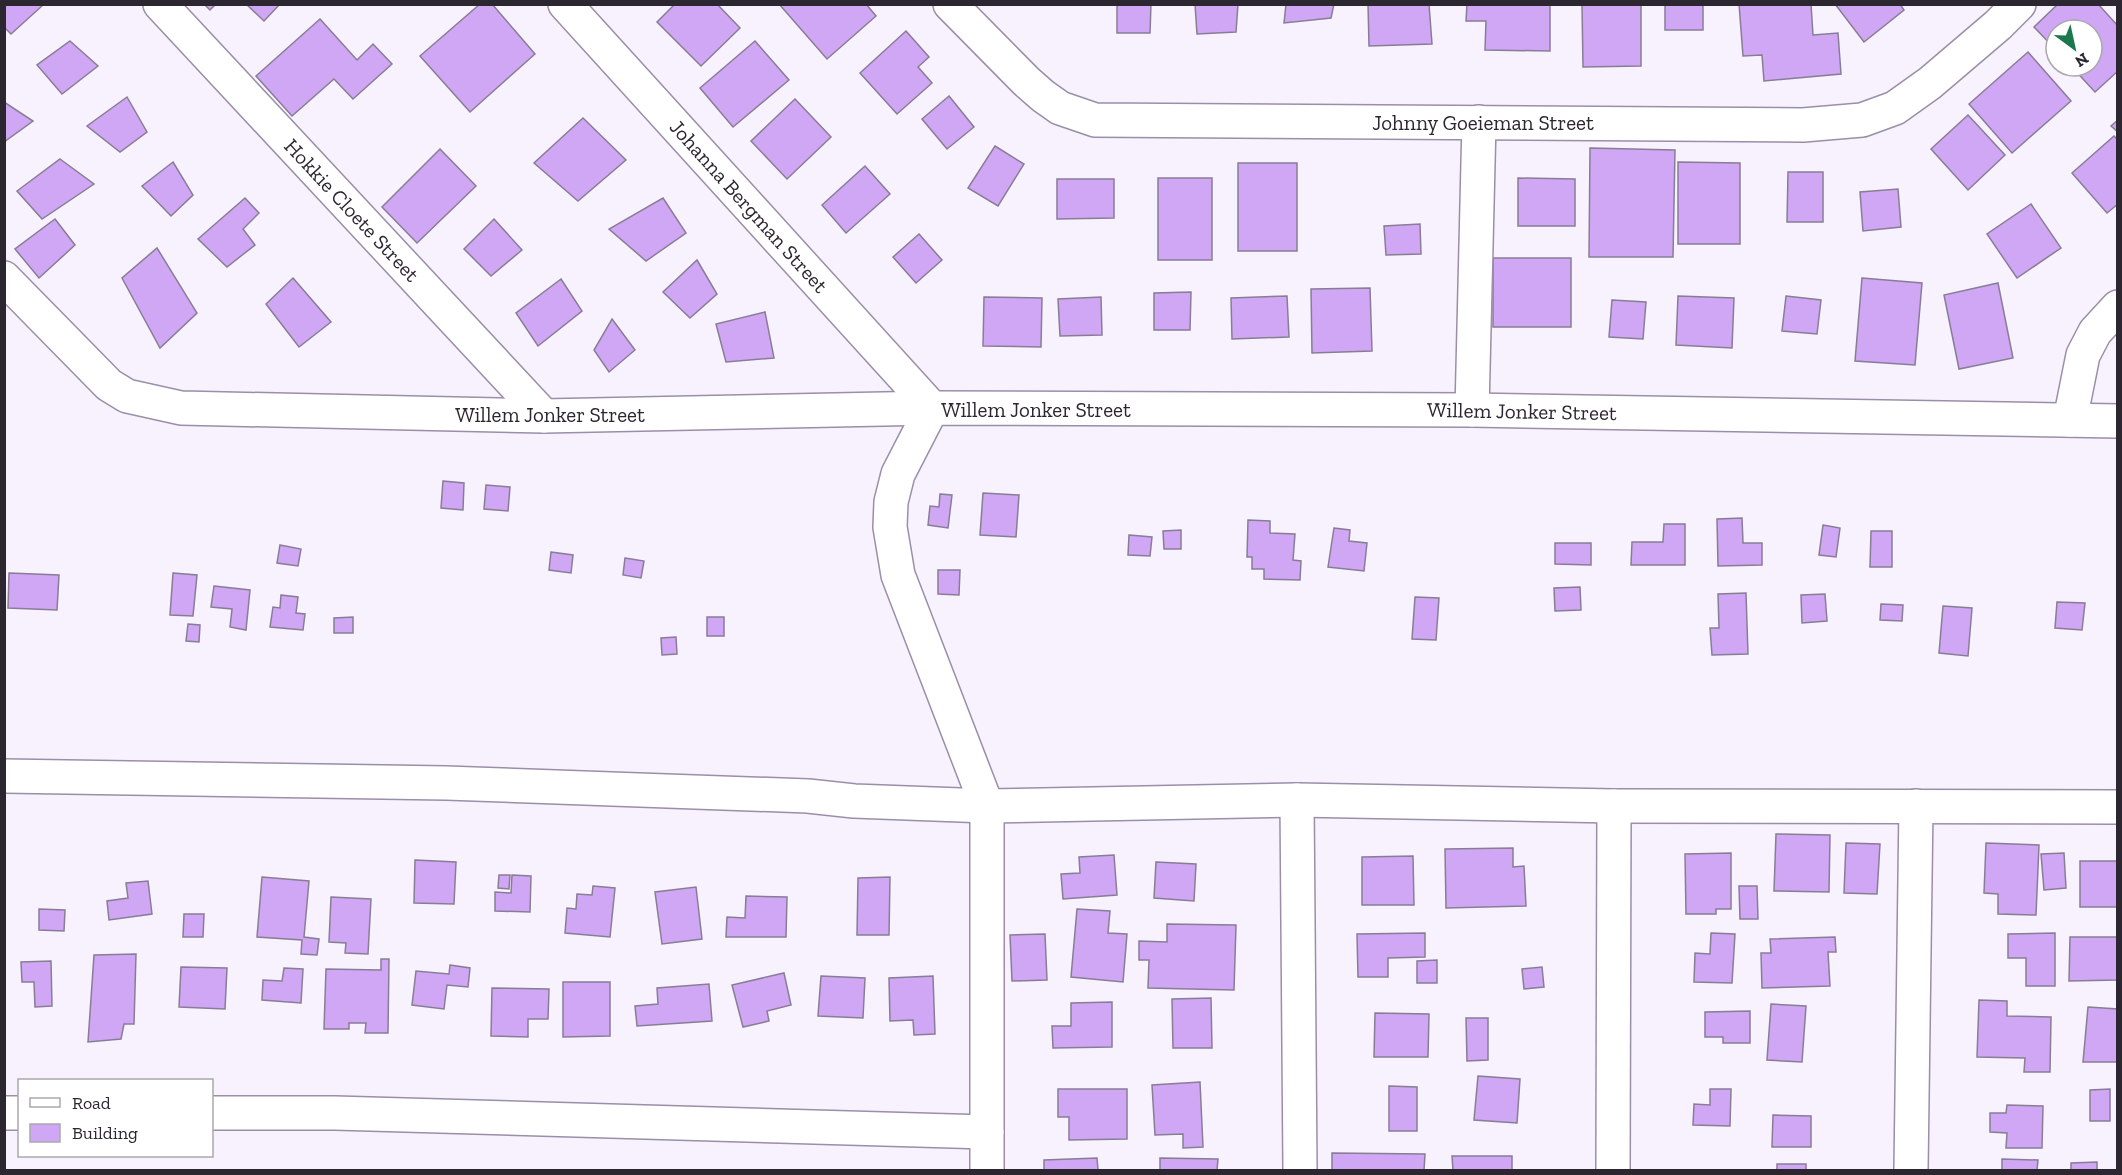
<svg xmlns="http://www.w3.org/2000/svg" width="2122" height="1175" font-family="'Zilla Slab',serif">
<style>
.building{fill:#cfa7f4;stroke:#897d96;stroke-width:1.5}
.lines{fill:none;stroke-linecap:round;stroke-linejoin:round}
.minor-casing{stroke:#9b8ea8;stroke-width:36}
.minor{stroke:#fff;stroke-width:33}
.labels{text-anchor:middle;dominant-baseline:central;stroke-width:4.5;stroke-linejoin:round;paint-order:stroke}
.street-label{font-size:21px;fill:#2b2630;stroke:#fff}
</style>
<rect width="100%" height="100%" fill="#f7f2fd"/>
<g class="building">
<path d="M4,4h39v1l-32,29 -7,-7z"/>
<path d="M204,4h12l-6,6z"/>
<path d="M246,4h34l-16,17z"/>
<path d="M480,4h12l43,50 -65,58 -50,-56z"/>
<path d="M675,4h42l23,24 -39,38 -44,-44z"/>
<path d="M779,4h87l10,12 -49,43z"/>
<path d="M1117,4h34l-1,29h-33z"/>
<path d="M1195,4h43l-2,28 -39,2z"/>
<path d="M1286,4h48l-3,14 -47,5z"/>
<path d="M1368,4h61l3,40 -63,2z"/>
<path d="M1467,4h83v47l-65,-1 1,-29h-20z"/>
<path d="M1602,4h39v62l-58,1 -1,-62z"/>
<rect x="1665" y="4" width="38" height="26"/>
<path d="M1739,4h72l2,31 25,-2 3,41 -77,7 -2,-26 -19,1z"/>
<path d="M1835,4h65l4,6 -40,32z"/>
<path d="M2058,4h40l20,22v45l-23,21 -24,-26h21v-36h-36v20l-22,-23z"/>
<path d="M320,19l37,41 16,-16 19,20 -39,35 -19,-20 -42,37 -36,-40z"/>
<path d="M906,31l23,26 -11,10 14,16 -35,31 -37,-41z"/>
<path d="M70,41l28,25 -36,28 -25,-29z"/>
<path d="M755,41l34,39 -56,47 -33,-39z"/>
<path d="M2028,52l43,49 -59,52 -43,-49z"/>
<path d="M949,96l25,31 -27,22 -25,-30z"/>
<path d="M127,97l20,35 -27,20 -33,-26z"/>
<path d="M795,99l36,38 -44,42 -36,-38z"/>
<path d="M4,102l29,19 -29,21z"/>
<path d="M1968,115l37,40 -37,35 -37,-41z"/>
<path d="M583,118l43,42 -48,41 -44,-38z"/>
<path d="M2118,120v12l-7,-6z"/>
<path d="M2114,136l4,4v64l-11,9 -35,-40z"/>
<path d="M995,146l29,18 -26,42 -30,-18z"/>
<path d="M1590,148l85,2 -2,107h-84z"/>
<path d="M440,149l36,37 -59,57 -35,-36z"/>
<path d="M60,159l34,25 -52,35 -25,-28z"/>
<path d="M173,162l20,33 -22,21 -29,-30z"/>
<path d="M1678,162l62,1v81h-62z"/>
<rect x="1238" y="163" width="59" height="88"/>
<path d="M865,166l25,28 -44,39 -24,-28z"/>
<path d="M1788,172h35v50h-36z"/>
<rect x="1158" y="178" width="54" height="82"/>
<path d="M1518,178l57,1v47h-57z"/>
<path d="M1057,179h57v39l-57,1z"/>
<path d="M1898,189l3,38 -38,4 -3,-39z"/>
<path d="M245,198l14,15 -16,16 12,16 -28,22 -29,-28z"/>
<path d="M663,198l23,35 -40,28 -37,-32z"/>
<path d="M2031,204l30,44 -44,30 -30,-44z"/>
<path d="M55,219l20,26 -36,33 -24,-29z"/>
<path d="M494,219l28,31 -31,26 -27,-27z"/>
<path d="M1420,224l1,30 -35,1 -2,-29z"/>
<path d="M919,234l23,26 -26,23 -23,-26z"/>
<path d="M157,248l40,65 -37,35 -38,-70z"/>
<rect x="1493" y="258" width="78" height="69"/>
<path d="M697,260l20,34 -27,24 -27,-26z"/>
<path d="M293,278l38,44 -32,25 -33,-43z"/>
<path d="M1862,278l60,5 -7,82 -60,-4z"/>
<path d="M561,279l21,32 -44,35 -22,-33z"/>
<path d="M1998,283l15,75 -54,11 -15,-74z"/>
<path d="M1370,288l2,63 -60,2 -1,-64z"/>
<path d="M1191,292l-1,38h-36v-37z"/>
<path d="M1287,296l2,41 -57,2 -1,-41z"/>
<path d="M1678,296l56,2 -2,50 -56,-3z"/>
<path d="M1786,296l35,4 -4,34 -35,-3z"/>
<path d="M984,297l58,1 -1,49 -58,-1z"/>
<path d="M1101,297l1,38 -42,1 -2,-37z"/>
<path d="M1612,300l34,2 -3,37 -34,-2z"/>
<path d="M765,312l9,46 -48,4 -10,-38z"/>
<path d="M612,319l23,31 -26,22 -15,-22z"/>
<path d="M443,481l21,2 -1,27 -22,-2z"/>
<path d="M486,485l24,2 -2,24 -24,-2z"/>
<path d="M983,493l36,2 -3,42 -36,-2z"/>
<path d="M940,494l12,1 -4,33 -20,-3 2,-19 9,1z"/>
<path d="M1742,518l1,25h19v22l-44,1 -1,-47z"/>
<path d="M1248,520l22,1v12l25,1 -2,26 8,1 -1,19 -36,-1v-10h-12v-12h-5z"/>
<path d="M1664,524h21v41h-54l1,-23h31z"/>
<path d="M1823,525l17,3 -4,29 -17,-2z"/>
<path d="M1334,528l16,2 -1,11 18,2 -3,28 -36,-4z"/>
<path d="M1181,530v19h-17l-1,-18z"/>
<path d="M1871,531h21v36h-22z"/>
<path d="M1129,535l23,2 -2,19 -22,-1z"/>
<path d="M1555,543h36v22l-36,-1z"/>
<path d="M280,545l21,4 -3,17 -21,-3z"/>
<path d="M551,552l22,3 -2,18 -22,-3z"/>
<path d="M625,558l19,3 -3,17 -18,-3z"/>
<path d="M938,570h22l-1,25 -21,-1z"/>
<path d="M9,573l50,2 -2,35 -49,-2z"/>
<path d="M173,573l24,2 -4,41 -23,-1z"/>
<path d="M214,586l36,4 -4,40 -16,-3 2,-18 -21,-2z"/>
<path d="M1580,587l1,23 -26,1 -1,-23z"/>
<path d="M1746,593l2,61 -36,1 -2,-27h9l-1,-34z"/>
<path d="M1825,594l2,27 -25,2 -1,-28z"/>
<path d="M281,595l17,2 -2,16 9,1 -2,16 -33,-3 3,-20 7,1z"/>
<path d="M1415,597l24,1 -3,42 -24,-1z"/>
<path d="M2057,602l28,1 -3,27 -27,-2z"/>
<path d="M1881,604l22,1 -1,16 -22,-1z"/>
<path d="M1943,606l29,2 -4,48 -29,-3z"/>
<path d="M353,617v16h-19v-15z"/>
<rect x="707" y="617" width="17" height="19"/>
<path d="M188,624l12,1 -1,17 -13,-1z"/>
<path d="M676,637l1,17 -15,1 -1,-17z"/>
<path d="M1776,834l54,1 -1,57 -55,-1z"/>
<path d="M1846,843l34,1 -3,50 -33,-1z"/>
<path d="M1986,843l53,2 -3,70 -38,-1v-20l-14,-1z"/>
<path d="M1513,848v19l11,-1 2,40 -80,2 -1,-59z"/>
<path d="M1731,853v56h-15v5h-30l-1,-60z"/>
<path d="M2064,853l2,35 -22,2 -3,-36z"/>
<path d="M1114,855l3,40 -54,4 -2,-25 19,-1 -1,-16z"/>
<path d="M1413,856l1,49h-52v-48z"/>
<path d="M415,860l41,2 -2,42 -40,-1z"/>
<rect x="2080" y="861" width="38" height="46"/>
<path d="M1156,862l40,2 -2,37 -40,-3z"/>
<path d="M499,875h11l-1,14 -11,-1z"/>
<path d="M512,875l19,1 -1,36 -35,-1v-19l16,1z"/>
<path d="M262,877l47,4 -5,56 15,2 -2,16 -16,-1 1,-14 -45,-3z"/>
<path d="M890,877l-1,58h-32l1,-57z"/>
<path d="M148,881l4,33 -43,6 -2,-19 21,-3 -2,-15z"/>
<path d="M593,886l22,2 -5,49 -45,-4 2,-25 9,1 1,-15 15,1z"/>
<path d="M1739,886h18l1,33h-18z"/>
<path d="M696,887l6,52 -40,5 -7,-52z"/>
<path d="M746,896l41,1 -1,40h-60l1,-20 18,1z"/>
<path d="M331,897l40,2 -3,55 -23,-1 1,-10 -17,-1z"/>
<path d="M39,909l26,1 -1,21 -25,-1z"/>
<path d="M1077,909l33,2 -2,22 19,1 -4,48 -52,-5z"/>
<path d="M184,914h20l-1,23h-20z"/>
<path d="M1167,924l69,1 -2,65 -86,-2 1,-28h-10v-19l28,1z"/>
<path d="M1425,933v24l-37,1v19h-30l-1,-43z"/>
<path d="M1711,933l24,1 -3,49 -38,-1 1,-29 15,1z"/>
<path d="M2055,933v53h-29v-28h-18v-24z"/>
<path d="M1045,934l2,46 -35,1 -2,-46z"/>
<path d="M1835,937l1,15h-8l2,34 -68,2 -1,-35h10l-1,-14z"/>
<path d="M2070,937h48v43l-49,1z"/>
<path d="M136,954l-2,70h-10l-3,15 -33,3 6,-87z"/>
<path d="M381,959h8l-1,74h-23l1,-10h-17v6h-25l2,-60 55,1z"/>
<path d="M1437,960v23h-20v-22z"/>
<path d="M51,961l1,45 -17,1 -1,-25h-12l-1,-20z"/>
<path d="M450,965l20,3 -2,19 -21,-2 -3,24 -32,-4 4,-34 33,3z"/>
<path d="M181,967l46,1 -2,41 -46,-2z"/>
<path d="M1542,967l2,20 -20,2 -2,-20z"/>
<path d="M284,968l19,1 -2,34 -39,-3 1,-20 19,1z"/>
<path d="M784,973l7,32 -24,6 2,10 -26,6 -11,-42z"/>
<path d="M821,976l44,2 -2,40 -45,-2z"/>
<path d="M933,976l2,58 -21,1 -1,-15 -23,1 -1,-43z"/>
<path d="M563,982h47v54l-47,1z"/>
<path d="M709,984l3,37 -75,5 -2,-20 23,-2 -1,-16z"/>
<path d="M492,988l57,1 -1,30h-20v18l-37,-1z"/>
<path d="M1211,998l1,50h-39l-1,-49z"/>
<path d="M1979,1000l28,1v15l44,1 -1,55h-26l1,-14 -48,-1z"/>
<path d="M1112,1002v45l-59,1 -1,-22h19v-23z"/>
<path d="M1771,1004l35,2 -4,56 -35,-2z"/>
<path d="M2088,1007l30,2 -1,53h-34z"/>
<path d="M1750,1011v32h-27v-6h-18v-25z"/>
<path d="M1375,1013l54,1 -1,43h-54z"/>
<path d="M1466,1018h22v42l-21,1z"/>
<path d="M1478,1076l42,3 -3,44 -43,-3z"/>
<path d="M1200,1082l3,65 -20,1v-14l-28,1 -3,-50z"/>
<path d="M1389,1086l28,1v44h-28z"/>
<path d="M1058,1089h69v50l-58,1v-23h-11z"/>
<path d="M1710,1089h21l-1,37 -37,-1 1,-21 16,1z"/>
<path d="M2110,1089v32h-20v-31z"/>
<path d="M2007,1105l36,1 -1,42h-36l1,-15 -17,-1v-19h16z"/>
<path d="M1773,1115l38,1v31h-39z"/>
<path d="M1332,1153l93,1 -1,16h-92z"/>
<path d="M1452,1156h60v14h-59z"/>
<path d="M1097,1158l1,12h-54v-10z"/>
<path d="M1160,1158l58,1 -1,11h-57z"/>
<path d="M2002,1159l36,1 -1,10h-35z"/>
<path d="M2097,1162v8h-26v-7z"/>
<rect x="1777" y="1164" width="29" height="6"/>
</g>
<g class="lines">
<defs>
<g id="minor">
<path d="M160,4l384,412"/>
<path d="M565,4l367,404 -34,66 -7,28 -1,25 8,48 89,231v364"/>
<path d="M950,4l76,77 17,15 17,12 35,12 708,5 59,-5 33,-12 35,-25 68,-58 21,-21"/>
<path d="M4,278l105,107 18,11 54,12 363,8 388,-8 540,2 646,11"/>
<path d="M1472,410l7,-288"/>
<path d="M2070,420l13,-65 12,-23 23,-25"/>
<path d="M4,776l442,7 362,13 46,5 133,5 310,-6 317,6 504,1"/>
<path d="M1297,800l3,370"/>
<path d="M4,1113h16"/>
<path d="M212,1113h123l652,19"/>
<path d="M1613,1170l1,-364"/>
<path d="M1911,1170l5,-364"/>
</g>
</defs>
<use href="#minor" class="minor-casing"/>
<use href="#minor" class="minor"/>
</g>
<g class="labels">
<g class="street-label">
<text x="1483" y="122">Johnny Goeieman Street</text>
<text transform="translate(749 206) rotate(48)">Johanna Bergman Street</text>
<text transform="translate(352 210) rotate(47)">Hokkie Cloete Street</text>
<text x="1036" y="409">Willem Jonker Street</text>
<text transform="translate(1522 411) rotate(1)">Willem Jonker Street</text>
<text x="550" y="414">Willem Jonker Street</text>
</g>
</g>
<rect width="2122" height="1175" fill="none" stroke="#2b2630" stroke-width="12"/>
<rect x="18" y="1079" width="195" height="78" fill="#ffffff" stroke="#aaa8ac" stroke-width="1.5"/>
<rect x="30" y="1098" width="30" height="9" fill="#ffffff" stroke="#aaa8ac" stroke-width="1.5"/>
<text x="72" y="1109" font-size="18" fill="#2b2630">Road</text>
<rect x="30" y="1124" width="30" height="18" fill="#cfa7f4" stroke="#aaa8ac" stroke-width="1.5"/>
<text x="72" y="1139" font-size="18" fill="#2b2630">Building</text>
<g transform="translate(2074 48) rotate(147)"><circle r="28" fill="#ffffff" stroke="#aaa8ac" stroke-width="1.5"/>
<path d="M0-4.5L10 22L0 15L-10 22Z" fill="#1b784e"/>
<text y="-9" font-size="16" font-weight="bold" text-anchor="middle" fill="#2b2630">N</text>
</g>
</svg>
